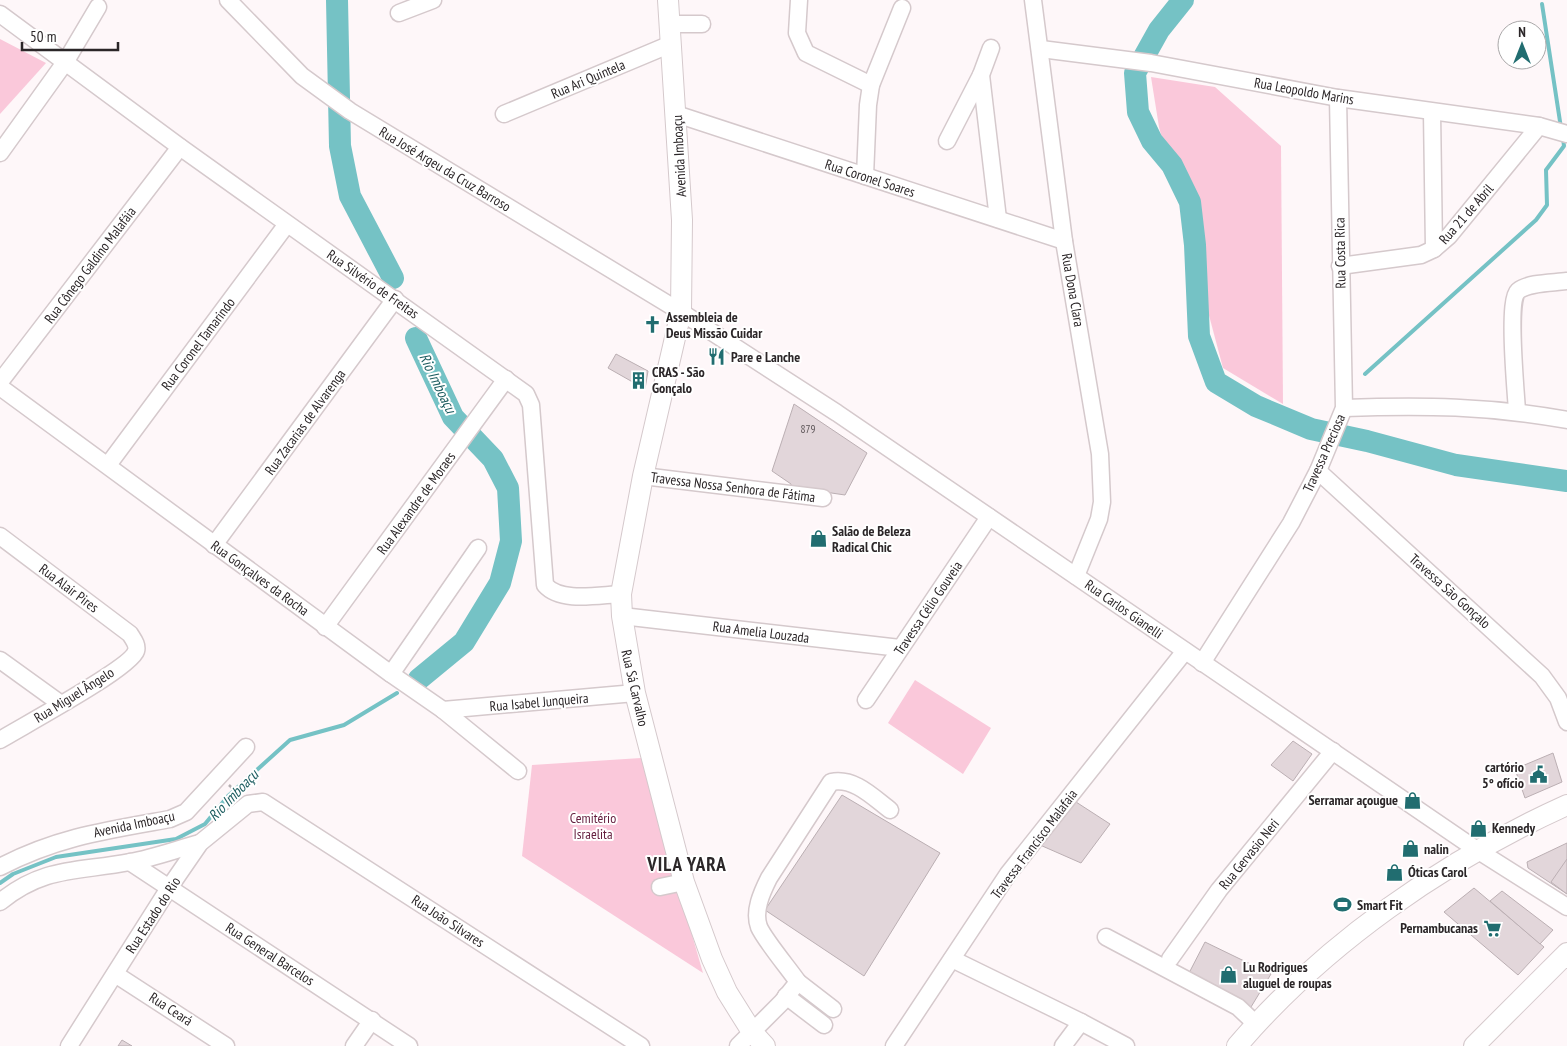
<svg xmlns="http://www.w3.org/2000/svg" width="1567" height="1046" font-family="'PT Sans Narrow',sans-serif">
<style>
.green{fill:#fac8da}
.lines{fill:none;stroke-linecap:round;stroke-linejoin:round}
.stream{stroke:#75c2c5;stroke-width:4}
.river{stroke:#75c2c5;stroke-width:22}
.building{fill:#e2d6da;stroke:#bbafb3}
.minor-casing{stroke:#d5c9cc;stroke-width:19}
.major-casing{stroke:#d5c9cc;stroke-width:22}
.path{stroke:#b4aeb0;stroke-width:2.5;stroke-dasharray:4 2.5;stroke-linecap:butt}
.minor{stroke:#fff;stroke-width:16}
.major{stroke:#fff;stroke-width:20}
.labels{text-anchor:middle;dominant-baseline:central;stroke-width:4;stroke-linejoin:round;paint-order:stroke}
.number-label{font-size:11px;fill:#595254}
.street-label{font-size:14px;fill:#2b2628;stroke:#fff}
.poi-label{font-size:14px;font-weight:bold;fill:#2b2628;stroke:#fff;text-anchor:start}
.park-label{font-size:14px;fill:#641e3e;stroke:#fff}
.water-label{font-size:15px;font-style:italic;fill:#1d5d60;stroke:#fff}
.district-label{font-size:19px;font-weight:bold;letter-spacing:1px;fill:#2b2628;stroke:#fff}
</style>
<rect width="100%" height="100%" fill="#fef7f9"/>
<g class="green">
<path d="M0,39l46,24 -46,51z"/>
<path d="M1151,77l64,10 66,59 2,258 -60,-36 -64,-241z"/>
<path d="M915,680l76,48 -28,46 -75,-51z"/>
<path d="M641,758l62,215 -181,-117 10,-91z"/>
</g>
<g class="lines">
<g class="stream">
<path d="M1542,4l19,124"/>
<path d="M1365,374l171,-154 11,-15 -1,-35 18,-24 -1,-8"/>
<path d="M1305,427l7,-6"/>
<path d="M0,883l13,-9 43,-17 120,-18 29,-15 23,-28 62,-56 54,-15 53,-32"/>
</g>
<g class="river">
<path d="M337,0l3,146 10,50 43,82"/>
<path d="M1183,0l-24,30 -24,43 3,39 14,29 20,24 18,37 5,43 4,91 17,46 40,24 55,23 56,12 89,24 111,16"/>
<path d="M416,338l37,79 40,42 15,29 3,53 -11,42 -36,59 -45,37"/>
</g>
</g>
<g class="building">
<path d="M616,354l32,17 -3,18 -37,-21z"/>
<path d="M794,404l73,49 -22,42 -54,-8v-3l-19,-13z"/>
<path d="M1293,741l19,13 -19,27 -22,-16z"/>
<path d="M1553,753l9,29 -37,16 -10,-29z"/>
<path d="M842,795l98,58 -76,123 -99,-66z"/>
<path d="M1076,802l34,22 -29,39 -41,-18z"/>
<path d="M1567,843v51l-39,-26 -1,-6z"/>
<path d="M1567,859v35l-16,-12z"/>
<path d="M1474,888l70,59 -26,28 -74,-63z"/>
<path d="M1502,891l51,39 -13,14 -50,-43z"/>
<path d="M1205,942l66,32 -20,33 -63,-32z"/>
<path d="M122,1040l10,6h-14z"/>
</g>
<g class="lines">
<defs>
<g id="minor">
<path d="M228,0l74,76 48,35 331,201 156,101 640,437 90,57"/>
<path d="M799,0l-2,33 9,20 65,32"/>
<path d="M1033,0l31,241 36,213 2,48 -3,17 -23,57"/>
<path d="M399,13l34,-13"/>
<path d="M0,14l180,133 346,247 5,11 14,180c16,18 53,10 76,9"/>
<path d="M669,24h33"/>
<path d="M991,48l-10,27 17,144"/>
<path d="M1041,49l110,14 187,35 201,28 28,8"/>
<path d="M1432,112l2,137"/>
<path d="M504,114l167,-70"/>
<path d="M676,114l388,127"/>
<path d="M947,141l34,-66"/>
<path d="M0,153l66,-92 32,-54"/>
<path d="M865,176l3,-71 3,-20 31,-77"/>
<path d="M1340,266l81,-11 13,-6 15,-13 90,-110"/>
<path d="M0,382l180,-235"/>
<path d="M0,387l391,287 52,36 75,61"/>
<path d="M1344,408c78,-3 146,-2 223,12"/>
<path d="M1517,411c-1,-18 -10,-110 1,-120 11,-9 35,-8 49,-10"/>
<path d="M108,465l179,-241"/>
<path d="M1318,471l224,205 16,22 9,24"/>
<path d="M643,476l180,22"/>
<path d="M0,536l130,98c3,5 8,11 6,17 -5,17 -115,76 -136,89"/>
<path d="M214,545l181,-246"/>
<path d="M622,616l278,32"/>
<path d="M325,627l181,-248"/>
<path d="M0,660l61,44"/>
<path d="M1202,663l89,-140 27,-52 26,-63 -6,-310"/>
<path d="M391,674l87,-126"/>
<path d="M866,700l123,-183"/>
<path d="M443,710l192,-17"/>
<path d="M130,862l279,184"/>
<path d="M0,867c57,-30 108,-37 170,-48l16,-7 60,-65"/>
<path d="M660,887l24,-5"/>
<path d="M0,902c44,-36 78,-30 130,-40 24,-4 47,-13 70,-19"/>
<path d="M1106,937l132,70 18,17"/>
<path d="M952,959l129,63"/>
<path d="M1170,959l49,-69 114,-139"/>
<path d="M115,974l111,72"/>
<path d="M798,982l35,27"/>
<path d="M786,996l38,29"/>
<path d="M69,1046l100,-158 31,-45 48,-39 15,-2 378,244"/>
<path d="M354,1046l18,-26"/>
<path d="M738,1046l44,-44 16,-20c-9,-13 -34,-43 -39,-55 -6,-16 3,-35 10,-49l62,-96c23,-5 42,15 59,28"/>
<path d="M894,1046l114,-172 177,-223"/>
<path d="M1063,1046l18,-24 45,24"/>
</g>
<g id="major">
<path d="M668,0l14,220 -1,92 -38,164 -22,118 1,22 13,77 49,189 28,77 15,33 25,40 13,14"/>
<path d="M1237,1046c87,-102 208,-186 330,-241"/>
<path d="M1474,1046l93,-93"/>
</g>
</defs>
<use href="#minor" class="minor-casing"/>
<use href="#major" class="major-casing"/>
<path class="path" d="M229,785l10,10"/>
<use href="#minor" class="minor"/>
<use href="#major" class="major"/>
</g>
<defs>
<symbol id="church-bare" viewBox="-9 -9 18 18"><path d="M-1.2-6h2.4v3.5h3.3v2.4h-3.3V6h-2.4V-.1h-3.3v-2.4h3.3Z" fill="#216d70" stroke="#fff" stroke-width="2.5" paint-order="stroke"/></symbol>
<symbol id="restaurant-bare" viewBox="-9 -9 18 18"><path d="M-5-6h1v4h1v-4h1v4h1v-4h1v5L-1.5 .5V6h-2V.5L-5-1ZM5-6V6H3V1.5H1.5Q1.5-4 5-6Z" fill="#216d70" stroke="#fff" stroke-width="2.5" paint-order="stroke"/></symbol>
<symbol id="building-bare" viewBox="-9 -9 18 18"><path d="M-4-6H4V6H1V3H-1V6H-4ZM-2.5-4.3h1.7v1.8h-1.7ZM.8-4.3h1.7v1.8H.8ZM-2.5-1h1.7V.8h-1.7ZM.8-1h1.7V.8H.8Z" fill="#216d70" stroke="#fff" stroke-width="2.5" paint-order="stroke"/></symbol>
<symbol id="shop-bare" viewBox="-9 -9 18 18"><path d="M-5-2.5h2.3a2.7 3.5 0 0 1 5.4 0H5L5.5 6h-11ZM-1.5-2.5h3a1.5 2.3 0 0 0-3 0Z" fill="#216d70" stroke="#fff" stroke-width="2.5" paint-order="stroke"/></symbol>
<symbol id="civic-bare" viewBox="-9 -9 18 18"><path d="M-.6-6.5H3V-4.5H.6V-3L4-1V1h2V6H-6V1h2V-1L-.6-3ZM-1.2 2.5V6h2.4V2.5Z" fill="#216d70" stroke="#fff" stroke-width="2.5" paint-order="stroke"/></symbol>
<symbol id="stadium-bare" viewBox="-9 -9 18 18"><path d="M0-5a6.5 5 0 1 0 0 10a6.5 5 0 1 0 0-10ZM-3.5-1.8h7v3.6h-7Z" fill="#216d70" stroke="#fff" stroke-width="2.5" paint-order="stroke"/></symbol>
<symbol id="supermarket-bare" viewBox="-9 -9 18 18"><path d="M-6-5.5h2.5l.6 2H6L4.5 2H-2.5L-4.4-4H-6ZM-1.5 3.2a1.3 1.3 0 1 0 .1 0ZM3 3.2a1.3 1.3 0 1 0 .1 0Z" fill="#216d70" stroke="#fff" stroke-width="2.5" paint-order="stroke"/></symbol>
</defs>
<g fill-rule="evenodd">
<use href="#church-bare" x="640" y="312" width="25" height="25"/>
<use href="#restaurant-bare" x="704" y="344" width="25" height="25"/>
<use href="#building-bare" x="626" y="368" width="25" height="25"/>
<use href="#shop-bare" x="806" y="526" width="25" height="25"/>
<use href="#civic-bare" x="1526" y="762" width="25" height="25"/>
<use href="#shop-bare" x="1400" y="788" width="25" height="25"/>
<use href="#shop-bare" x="1466" y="816" width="25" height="25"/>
<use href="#shop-bare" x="1398" y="836" width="25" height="25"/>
<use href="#shop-bare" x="1382" y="860" width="25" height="25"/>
<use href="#stadium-bare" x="1330" y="892" width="25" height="25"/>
<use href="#supermarket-bare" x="1480" y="916" width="25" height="25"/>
<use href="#shop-bare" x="1216" y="962" width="25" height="25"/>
</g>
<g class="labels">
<g class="number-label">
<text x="808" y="429">879</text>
</g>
<g class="street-label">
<text transform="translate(588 79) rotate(-23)">Rua Ari Quintela</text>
<text transform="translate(1304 91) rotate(10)">Rua Leopoldo Marins</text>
<text transform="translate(679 156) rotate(-93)">Avenida Imboaçu</text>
<text transform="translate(445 169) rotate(31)">Rua José Argeu da Cruz Barroso</text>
<text transform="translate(870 178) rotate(18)">Rua Coronel Soares</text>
<text transform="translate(1466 214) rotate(-49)">Rua 21 de Abril</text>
<text transform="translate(1340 253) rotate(-91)">Rua Costa Rica</text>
<text transform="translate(90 265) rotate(-53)">Rua Cônego Galdino Malafáia</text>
<text transform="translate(373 284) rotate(35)">Rua Silvério de Freitas</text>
<text transform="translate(1073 290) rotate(80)">Rua Dona Clara</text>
<text transform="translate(198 344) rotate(-53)">Rua Coronel Tamarindo</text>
<text transform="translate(305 422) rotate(-54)">Rua Zacarias de Alvarenga</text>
<text transform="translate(1324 453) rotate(-66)">Travessa Preciosa</text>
<text transform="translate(733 487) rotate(7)">Travessa Nossa Senhora de Fátima</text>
<text transform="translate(416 503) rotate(-54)">Rua Alexandre de Moraes</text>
<text transform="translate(260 578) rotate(36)">Rua Gonçalves da Rocha</text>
<text transform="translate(69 588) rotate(37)">Rua Alair Pires</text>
<text transform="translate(1450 591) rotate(42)">Travessa São Gonçalo</text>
<text transform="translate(928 608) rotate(-56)">Travessa Célio Gouveia</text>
<text transform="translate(1124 609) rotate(35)">Rua Carlos Gianelli</text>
<text transform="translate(761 632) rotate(7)">Rua Amelia Louzada</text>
<text transform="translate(635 688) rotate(77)">Rua Sá Carvalho</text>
<text transform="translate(74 695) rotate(-32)">Rua Miguel Ângelo</text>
<text transform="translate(539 702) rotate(-5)">Rua Isabel Junqueira</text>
<text transform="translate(134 824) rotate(-12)">Avenida Imboaçu</text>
<text transform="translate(1034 844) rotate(-53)">Travessa Francisco Malafaia</text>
<text transform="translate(1249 854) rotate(-51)">Rua Gervasio Neri</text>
<text transform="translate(153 915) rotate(-57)">Rua Estado do Rio</text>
<text transform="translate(448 921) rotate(33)">Rua João Silvares</text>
<text transform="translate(270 954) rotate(33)">Rua General Barcelos</text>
<text transform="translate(171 1009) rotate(33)">Rua Ceará</text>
</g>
<g class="poi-label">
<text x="666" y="317">Assembleia de<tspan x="666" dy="16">Deus Missão Cuidar</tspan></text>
<text x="731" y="357">Pare e Lanche</text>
<text x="652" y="372">CRAS - São<tspan x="652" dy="16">Gonçalo</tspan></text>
<text x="832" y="531">Salão de Beleza<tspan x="832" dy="16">Radical Chic</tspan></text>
<text x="1524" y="767" text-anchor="end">cartório<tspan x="1524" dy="16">5° ofício</tspan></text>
<text x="1398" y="800" text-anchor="end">Serramar açougue</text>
<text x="1492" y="828">Kennedy</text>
<text x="1424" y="849">nalin</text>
<text x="1408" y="872">Óticas Carol</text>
<text x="1357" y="905">Smart Fit</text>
<text x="1478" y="928" text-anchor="end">Pernambucanas</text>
<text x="1243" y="967">Lu Rodrigues<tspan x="1243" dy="16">aluguel de roupas</tspan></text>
</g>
<g class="park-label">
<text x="593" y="818">Cemitério<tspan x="593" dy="16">Israelita</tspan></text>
</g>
<g class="water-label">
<text transform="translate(438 383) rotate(64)">Rio Imboaçu</text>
<text transform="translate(233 795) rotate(-46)">Rio Imboaçu</text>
</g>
<g class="district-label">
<text x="687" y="864">VILA YARA</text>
</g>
</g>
<g transform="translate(1522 45)"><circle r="24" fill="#ffffff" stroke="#aaa8a9"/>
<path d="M0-4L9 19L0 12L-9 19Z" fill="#216d70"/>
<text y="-8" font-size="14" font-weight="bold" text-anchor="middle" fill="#2b2628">N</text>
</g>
<path d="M22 42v8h96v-8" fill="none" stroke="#2b2628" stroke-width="2.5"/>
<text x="30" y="42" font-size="15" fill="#2b2628" stroke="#ffffff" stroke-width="4" paint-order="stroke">50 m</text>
</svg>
